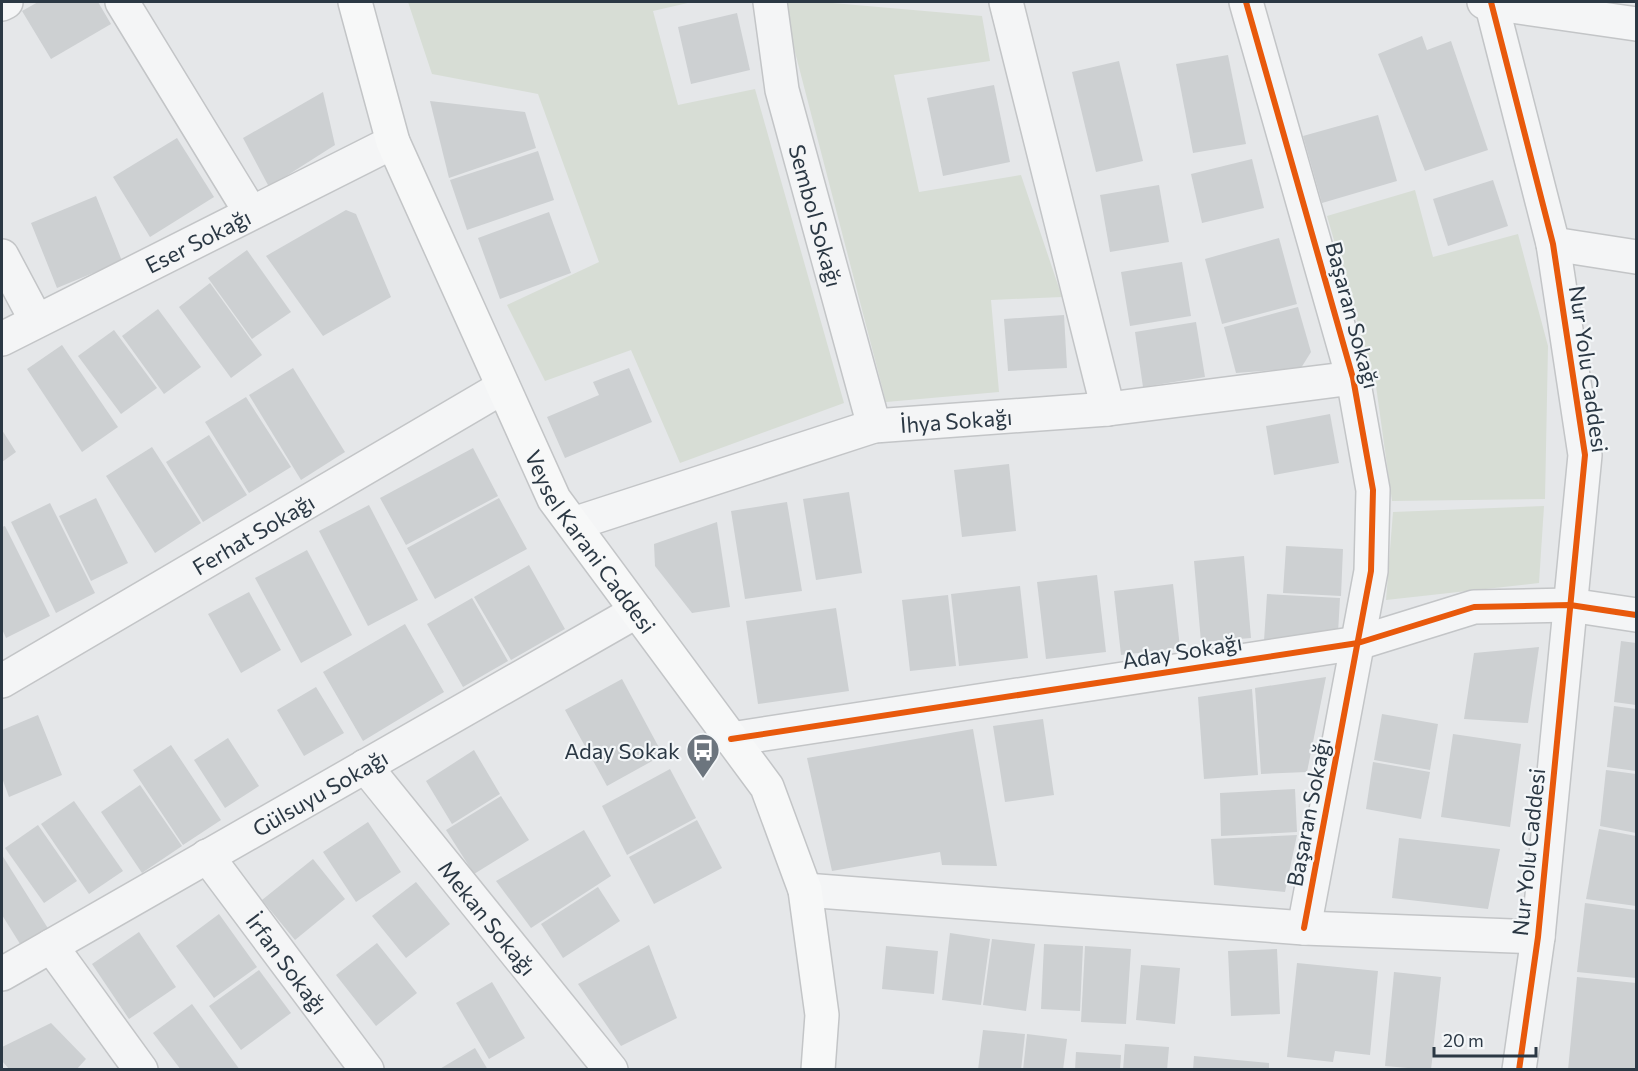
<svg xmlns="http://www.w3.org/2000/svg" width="1638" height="1071" font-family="Commissioner,sans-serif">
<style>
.green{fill:#d7ddd5}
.building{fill:#cdd0d2}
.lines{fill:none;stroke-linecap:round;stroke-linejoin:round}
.minor-casing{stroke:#c3c5c7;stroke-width:36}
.tertiary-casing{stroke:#c3c5c7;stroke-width:36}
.secondary-casing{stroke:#c3c5c7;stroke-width:36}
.minor{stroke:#f4f5f6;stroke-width:33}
.tertiary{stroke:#f4f5f6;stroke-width:33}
.secondary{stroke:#f7f8f8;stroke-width:33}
.cycleway-casing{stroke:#f3f6f8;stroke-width:10}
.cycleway{stroke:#e8590c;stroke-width:6}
.labels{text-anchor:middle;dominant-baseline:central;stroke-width:4.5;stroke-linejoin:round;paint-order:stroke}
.street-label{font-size:22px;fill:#2b3844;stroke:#f3f6f8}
.poi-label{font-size:22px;fill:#2b3844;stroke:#f3f6f8;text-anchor:end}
</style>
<rect width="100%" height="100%" fill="#e5e7e9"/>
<g class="green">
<path d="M408,2h284l-39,9 25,94 77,-16 89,314 -164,60 -49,-113 -86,31 -38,-76 92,-43 -61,-168 -106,-20z"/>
<path d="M782,2h39l161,14 8,45 -96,14 25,117 102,-17 41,122 -71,3 8,92 -113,10z"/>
<path d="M1415,190l18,67 85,-23 30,112 -3,153 -153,2 -16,-115 -49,-170z"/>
<path d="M1544,506l-5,77 -153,17 7,-88z"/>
</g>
<g class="building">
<path d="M38,2h60l13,22 -60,35 -29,-48z"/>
<path d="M737,13l13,57 -59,14 -13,-57z"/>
<path d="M1422,36l5,14 24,-9 37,109 -63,21 -47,-117z"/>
<path d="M1228,55l18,89 -53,9 -17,-89z"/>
<path d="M1119,61l24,100 -47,11 -24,-100z"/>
<path d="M994,85l16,77 -67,14 -16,-78z"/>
<path d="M323,92l12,53 -66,42 -26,-49z"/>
<path d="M430,101l95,11 11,36 -87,30z"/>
<path d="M1378,115l19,66 -75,22 -19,-67z"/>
<path d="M177,138l37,59 -64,40 -37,-60z"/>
<path d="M538,151l16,49 -87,30 -17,-50z"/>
<path d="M1252,159l12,49 -62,15 -11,-49z"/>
<path d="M1493,180l15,46 -60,20 -15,-47z"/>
<path d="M1159,185l10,57 -59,10 -10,-57z"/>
<path d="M96,196l26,65 -65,27 -26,-65z"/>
<path d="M346,210l10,4 35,83 -68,39 -57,-80z"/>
<path d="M549,212l22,61 -71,26 -22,-61z"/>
<path d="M1279,238l18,66 -75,20 -17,-65z"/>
<path d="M247,250l44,62 -39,27 -44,-61z"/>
<path d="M1182,262l9,54 -61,10 -9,-54z"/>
<path d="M210,283l52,72 -31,23 -52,-71z"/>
<path d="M1298,307l13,45 -10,16 -65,5 -12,-46z"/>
<path d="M158,309l43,58 -37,27 -42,-58z"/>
<path d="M1064,315l3,53 -59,3 -4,-52z"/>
<path d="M1196,322l9,55 -62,10 -8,-55z"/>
<path d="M114,330l43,58 -36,26 -43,-58z"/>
<path d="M62,345l56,82 -36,25 -55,-83z"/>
<path d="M293,368l52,84 -44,28 -52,-85z"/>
<path d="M629,368l23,54 -87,36 -18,-41 52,-22 -6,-13z"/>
<path d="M246,397l45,70 -42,26 -44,-71z"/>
<path d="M1330,414l9,49 -65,12 -8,-49z"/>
<path d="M2,430l14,22 -14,10z"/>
<path d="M209,435l38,60 -44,27 -37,-60z"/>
<path d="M152,447l49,76 -46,30 -49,-77z"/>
<path d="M473,448l25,48 -92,49 -26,-47z"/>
<path d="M1009,464l7,67 -54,6 -8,-67z"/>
<path d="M849,492l13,81 -46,7 -13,-81z"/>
<path d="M96,498l32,65 -37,18 -32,-65z"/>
<path d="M499,498l28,51 -92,50 -28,-51z"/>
<path d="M787,502l15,89 -57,8 -14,-88z"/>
<path d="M50,503l45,90 -39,20 -45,-91z"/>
<path d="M369,505l49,95 -50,26 -49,-95z"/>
<path d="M717,522l13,85 -38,6 -37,-47 -1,-22z"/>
<path d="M5,526l45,90 -44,22 -4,-9v-102z"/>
<path d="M1286,546l57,3 -2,47 -58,-3z"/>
<path d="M307,550l45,85 -51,28 -46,-85z"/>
<path d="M1244,556l7,82 -50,4 -7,-81z"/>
<path d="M529,565l36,64 -54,31 -37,-63z"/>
<path d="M1097,575l9,77 -60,7 -9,-77z"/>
<path d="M1173,584l7,64 -59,7 -7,-64z"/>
<path d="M1020,586l8,72 -69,8 -8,-72z"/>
<path d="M249,592l32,58 -40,23 -33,-59z"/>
<path d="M1267,594l73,4 -2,35 -21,-1 -1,13 -52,-4z"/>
<path d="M948,595l8,71 -46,5 -8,-71z"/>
<path d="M472,598l36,63 -45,26 -36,-63z"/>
<path d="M836,608l13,83 -91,13 -12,-83z"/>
<path d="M405,624l39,68 -81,49 -40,-69z"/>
<path d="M1621,641l15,2v62l-22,-3z"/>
<path d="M1539,647l-11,76 -64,-4 10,-66z"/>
<path d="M1326,677l-19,95 -46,2 -6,-86z"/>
<path d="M622,679l41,76 -56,31 -42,-76z"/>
<path d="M316,687l28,46 -40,23 -27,-46z"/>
<path d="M1252,689l6,86 -54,4 -6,-82z"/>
<path d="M1614,706l22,3v62l-29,-4z"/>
<path d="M1382,714l56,10 -8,46 -56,-10z"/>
<path d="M38,715l24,60 -53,22 -7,-19v-48z"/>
<path d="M1043,719l11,76 -49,7 -12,-76z"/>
<path d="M973,729l24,137 -55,-1 -2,-13 -108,19 -25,-113z"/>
<path d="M1453,734l68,10 -11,83 -69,-10z"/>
<path d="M228,738l31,48 -34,22 -31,-48z"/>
<path d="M171,745l50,75 -38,25 -50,-75z"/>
<path d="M474,750l26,44 -48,30 -26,-43z"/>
<path d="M1373,762l57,10 -9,47 -55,-10z"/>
<path d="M670,769l26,49 -69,37 -25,-49z"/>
<path d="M1606,770l30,4v59l-36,-7z"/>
<path d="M140,785l42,61 -40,27 -41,-61z"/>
<path d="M1295,789l2,43 -76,4 -1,-43z"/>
<path d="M501,796l28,44 -55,34 -28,-44z"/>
<path d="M74,801l49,70 -34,23 -48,-70z"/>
<path d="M697,820l25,48 -68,36 -25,-47z"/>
<path d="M368,822l33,50 -45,30 -33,-50z"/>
<path d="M38,825l39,56 -33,22 -39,-55z"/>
<path d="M1599,829l37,7v70l-50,-7z"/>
<path d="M584,830l27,46 -80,52 -35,-47z"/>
<path d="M1297,835l-12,57 -71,-7 -3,-46z"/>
<path d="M1399,838l101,11 -12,60 -96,-11z"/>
<path d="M2,855l47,75 -27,17 -20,-32z"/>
<path d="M313,859l32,40 -50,41 -33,-40z"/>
<path d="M416,882l34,42 -44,34 -34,-42z"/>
<path d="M598,887l22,34 -57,37 -22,-34z"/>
<path d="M1585,903l51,7v68l-59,-6z"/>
<path d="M219,914l38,53 -43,31 -38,-52z"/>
<path d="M139,932l37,55 -47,32 -37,-55z"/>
<path d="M950,933l40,6 -9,66 -39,-5z"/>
<path d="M992,939l43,5 -9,67 -43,-6z"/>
<path d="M377,943l40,50 -41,33 -40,-51z"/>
<path d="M1044,944l39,2 -3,65 -39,-2z"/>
<path d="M649,945l28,73 -56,28 -43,-62z"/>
<path d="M886,946l52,5 -4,43 -52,-5z"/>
<path d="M1085,946l46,3 -5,75 -45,-2z"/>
<path d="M1277,949l3,65 -49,2 -3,-65z"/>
<path d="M1297,963l81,8 -8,84 -35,-4 -2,11 -46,-5z"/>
<path d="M1141,965l39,3 -5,56 -39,-4z"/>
<path d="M259,970l32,43 -50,37 -32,-44z"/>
<path d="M1394,972l47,5 -10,93 -46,-4z"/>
<path d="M1577,977l59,6v87h-68z"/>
<path d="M492,982l33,56 -36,21 -33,-56z"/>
<path d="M192,1004l48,66h-59l-28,-37z"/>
<path d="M51,1023l35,36 -10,11h-66l-8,-9v-14z"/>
<path d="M983,1030l42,4 -4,36h-43z"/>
<path d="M1027,1034l40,5 -4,31h-40z"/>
<path d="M1125,1044l44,3 -2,23h-44z"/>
<path d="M475,1048l13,22h-50z"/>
<path d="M1076,1052l45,3 -1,15h-45z"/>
<path d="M1194,1056l75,7v7h-76z"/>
</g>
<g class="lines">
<defs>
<g id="minor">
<path d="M122,2l129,211"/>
<path id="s1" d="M770,2l12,88 92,336"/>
<path d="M1006,2l102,407"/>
<path d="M1246,2l107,376 20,112 -2,81 -67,357"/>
<path d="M1484,2l152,22"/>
<path d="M2,4l4,-2"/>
<path d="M1553,244l83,13"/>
<path d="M2,256l34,64"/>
<path id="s2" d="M2,339l391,-197"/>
<path id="s3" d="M573,524l301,-98 234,-17 245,-31"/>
<path id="s4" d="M2,681l501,-294"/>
<path d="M731,739l627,-96 116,-36 96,-2 66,10"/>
<path id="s5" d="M365,766l246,304"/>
<path id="s6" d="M207,856l160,214"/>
<path d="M805,890l499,38 234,9"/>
<path d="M51,946l90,124"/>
<path id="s7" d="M2,974l635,-363"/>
</g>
<path id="tertiary" d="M1491,2l62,242 32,211 -47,482 -19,133"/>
<g id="secondary">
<path id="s8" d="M355,2l38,140 161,357 213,288 38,103 17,125 -4,55"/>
</g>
</defs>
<use href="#minor" class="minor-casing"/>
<use href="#tertiary" class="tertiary-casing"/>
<use href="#secondary" class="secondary-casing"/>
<use href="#minor" class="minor"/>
<use href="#tertiary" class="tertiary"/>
<use href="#secondary" class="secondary"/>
<defs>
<g id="cycleway">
<path d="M1246,2l107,376 20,112 -2,81 -67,357"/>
<path d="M1491,2l62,242 32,211 -47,482 -19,133"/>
<path d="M731,739l627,-96 116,-36 96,-2 66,10"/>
</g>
</defs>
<use href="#cycleway" class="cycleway-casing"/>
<use href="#cycleway" class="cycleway"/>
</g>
<defs>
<symbol id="bus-pin" viewBox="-11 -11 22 30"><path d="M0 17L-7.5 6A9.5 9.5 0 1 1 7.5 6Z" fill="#6c757e" stroke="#f3f6f8"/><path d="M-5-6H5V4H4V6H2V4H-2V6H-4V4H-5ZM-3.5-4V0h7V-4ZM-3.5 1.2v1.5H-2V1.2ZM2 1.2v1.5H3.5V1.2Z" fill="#fff"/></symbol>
</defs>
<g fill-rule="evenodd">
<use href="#bus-pin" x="684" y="731" width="38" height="52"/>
</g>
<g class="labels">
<g class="street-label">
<text stroke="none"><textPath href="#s1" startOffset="219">Sembol Sokağı</textPath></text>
<text stroke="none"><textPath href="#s2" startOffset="219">Eser Sokağı</textPath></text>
<text transform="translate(1353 315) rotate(75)">Başaran Sokağı</text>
<text transform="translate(1589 369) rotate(82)">Nur Yolu Caddesi</text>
<text stroke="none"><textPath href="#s3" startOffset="399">İhya Sokağı</textPath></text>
<text stroke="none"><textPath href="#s4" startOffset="291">Ferhat Sokağı</textPath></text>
<text stroke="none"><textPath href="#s8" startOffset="592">Veysel Karani Caddesi</textPath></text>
<text transform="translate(1182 651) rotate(-9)">Aday Sokağı</text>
<text stroke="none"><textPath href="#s7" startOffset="366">Gülsuyu Sokağı</textPath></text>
<text transform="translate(1308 812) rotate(-79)">Başaran Sokağı</text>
<text transform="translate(1528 852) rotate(-84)">Nur Yolu Caddesi</text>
<text stroke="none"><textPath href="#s5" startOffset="195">Mekan Sokağı</textPath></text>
<text stroke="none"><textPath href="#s6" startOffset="134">İrfan Sokağı</textPath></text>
</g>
<g class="poi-label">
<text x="680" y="750">Aday Sokak</text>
</g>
</g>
<rect width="1638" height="1071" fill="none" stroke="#2b3844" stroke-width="6"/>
<path d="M1434 1047v9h102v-9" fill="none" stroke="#2b3844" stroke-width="3"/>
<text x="1443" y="1047" font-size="18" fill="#2b3844" stroke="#f3f6f8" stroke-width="4.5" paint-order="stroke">20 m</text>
</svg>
